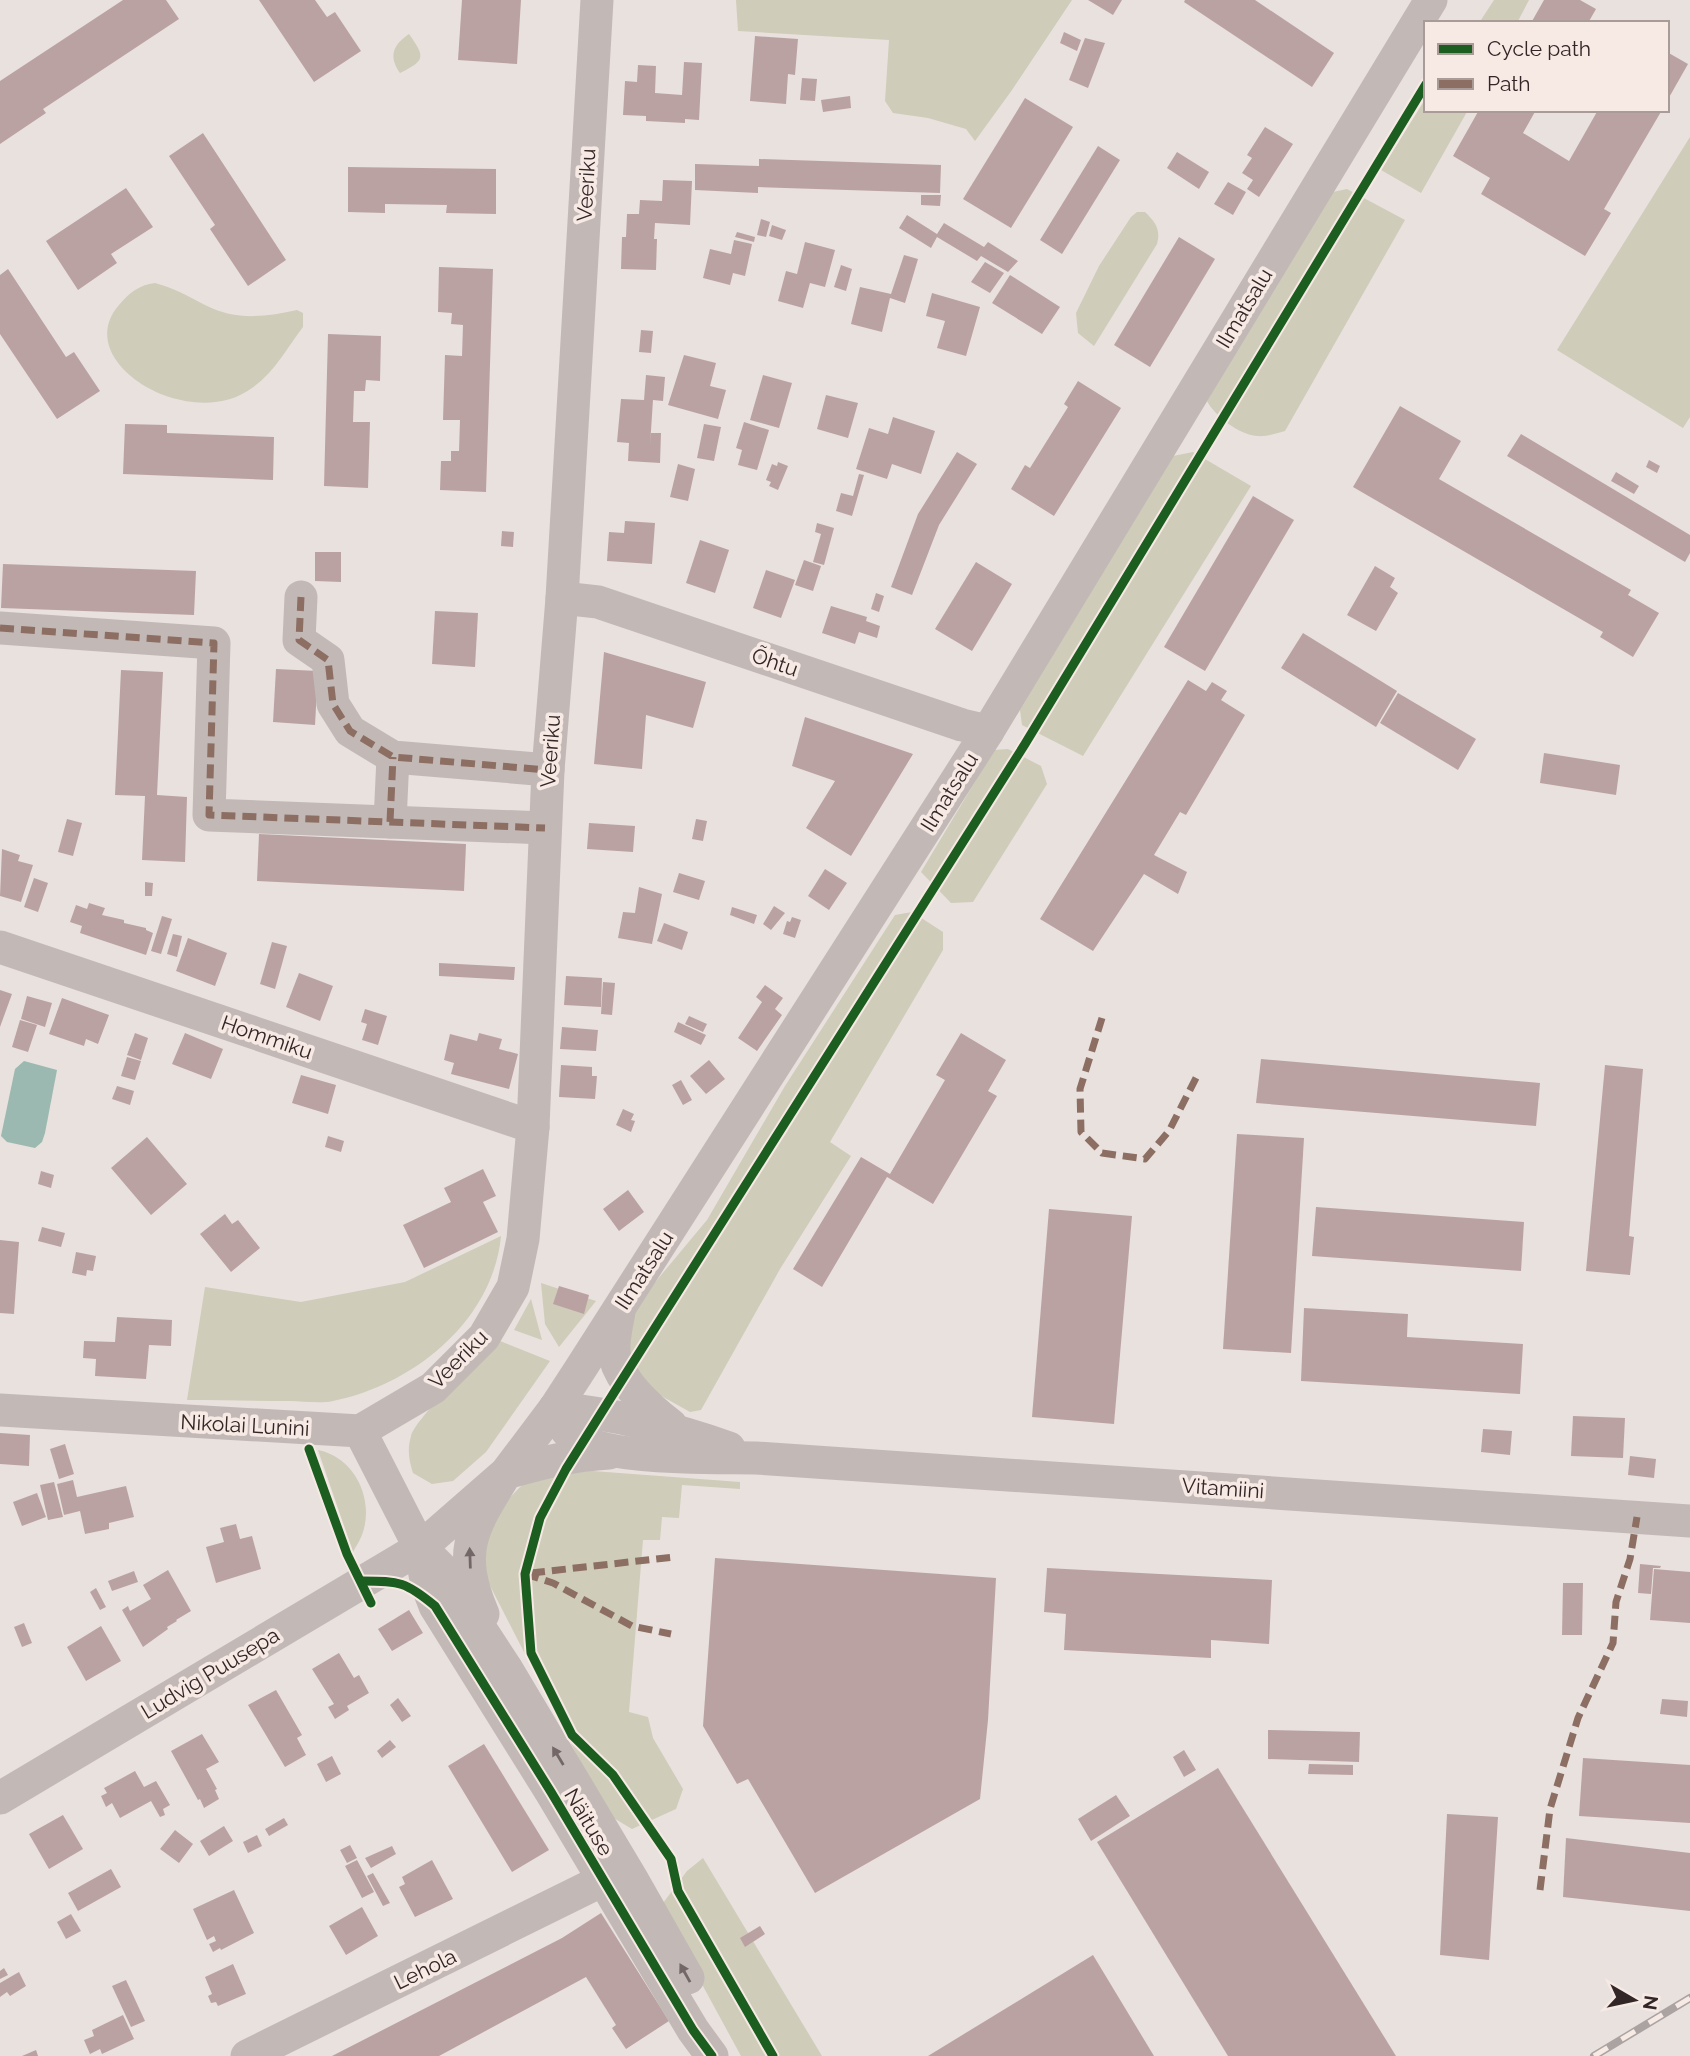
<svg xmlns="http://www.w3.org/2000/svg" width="1690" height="2056" font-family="Raleway,sans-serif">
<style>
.green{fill:#cfccb9}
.water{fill:#9bb9b0}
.building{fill:#bba2a2}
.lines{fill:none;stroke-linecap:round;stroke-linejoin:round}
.minor{stroke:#c2b9b7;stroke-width:33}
.rail-casing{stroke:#aaa3a1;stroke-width:8}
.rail{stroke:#f7e9e4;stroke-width:5;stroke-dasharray:16;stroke-linecap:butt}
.quiet{stroke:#8d6e63;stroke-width:7;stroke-dasharray:14 7;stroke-linecap:butt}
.cycleway-casing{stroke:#f7e9e4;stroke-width:13}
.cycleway{stroke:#1b5e20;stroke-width:9}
.oneway{fill:#736867}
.labels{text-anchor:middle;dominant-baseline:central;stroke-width:7;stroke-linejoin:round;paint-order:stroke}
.street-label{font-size:21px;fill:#322626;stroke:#f7e9e4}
</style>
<rect width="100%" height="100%" fill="#e9e1de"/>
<g class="green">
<path d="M736,0h336l-60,90 -37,51 -9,-12 -38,-11 -35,-5 -8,-12 4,-61 -151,-9z"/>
<path d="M1494,0h35l-12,23h-38z"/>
<path d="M409,34c16,23 17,26 -9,39 -12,-17 -7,-28 9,-39z"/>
<path d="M1426,98v12h42l-47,83 -40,-23z"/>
<path d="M1690,137v280l-7,11 -126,-78z"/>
<path d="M1347,189l58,31 -120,211c-8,2 -19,6 -28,5 -18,-1 -43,-21 -50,-35l121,-208z"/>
<path d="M1137,212h8c10,10 16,17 12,32l-63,102 -16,-13 -2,-20 23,-47 32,-49z"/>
<path d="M155,283c21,6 31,12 50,22 31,16 60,12 92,5l6,3v14c-16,21 -29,46 -51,61 -62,46 -183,-26 -133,-83 10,-12 20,-20 36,-22z"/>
<path d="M1193,452l58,34 -168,270 -61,-31 -2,-15 153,-254z"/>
<path d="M1008,749l33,17 6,18 -74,118 -22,1 -30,-31 73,-122z"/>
<path d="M912,912l31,20v18l-113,192 21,14 -71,113 -79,141 -11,2 -41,-23 -23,-35 2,-31 24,-37 55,-66 78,-134 110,-171z"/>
<path d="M501,1236c-8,85 -88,149 -168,165 -14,3 -30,0 -43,0 -34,0 -68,-1 -103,-1l18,-113 96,15 104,-20z"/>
<path d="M541,1283l55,18 -37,46 -14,-23z"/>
<path d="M531,1299l11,41 -28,-10z"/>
<path d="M500,1341l50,20 -64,91 -33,29 -21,3 -19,-11c-4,-13 -6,-23 -2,-37 7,-22 69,-76 89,-95z"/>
<path d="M318,1450c36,7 56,48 45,82 -2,7 -7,14 -10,20z"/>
<path d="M566,1469l174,13v7l-58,-4 -3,33 -17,-1 -2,23h-17l-14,172 19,5 5,21 30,51 -7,20 -44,20 -25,-15 -125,-244v-24l14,-34 28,-29z"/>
<path d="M703,1858l119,198h-81l-81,-149 27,-36z"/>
</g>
<path class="water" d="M24,1061l33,9 -12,63 -3,9 -7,6 -28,-6 -6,-6 14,-67z"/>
<g class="building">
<path d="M123,0h43l13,19 -136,90 3,4 -46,31v-63z"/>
<path d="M259,0h56l12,17 8,-5 26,39 -47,31z"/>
<path d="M462,0h59l-4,64 -59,-4z"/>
<path d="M1088,0h34l-9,15z"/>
<path d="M1185,0h70l79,53 -22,34 -128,-85z"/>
<path d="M1544,0h36l16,9 -8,14h-57z"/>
<path d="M1064,32l17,8 -4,11 -17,-8z"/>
<path d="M755,36l43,3 -3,36 -7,-1 -2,30 -36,-3z"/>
<path d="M1085,38l20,5 -17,45 -19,-8z"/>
<path d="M1667,52l21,12 -21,37z"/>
<path d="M684,62l18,1 -3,57 -14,-1v4l-39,-2v-5l-23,-1 2,-34 12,1 1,-17 18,1 -1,27 27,2z"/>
<path d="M802,78l15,1 -2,22 -15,-1z"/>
<path d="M850,96l1,12 -28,4 -2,-12z"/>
<path d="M1025,98l48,29 -62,101 -48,-29z"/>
<path d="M1479,110h57l-13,23 46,28 29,-51h64l-58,99 7,4 -26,43 -104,-62 9,-16 -37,-22z"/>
<path d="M1265,127l28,17 -34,53 -12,-8 6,-9 -11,-7 10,-15 -5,-3z"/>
<path d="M203,133l83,127 -38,26 -38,-57 5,-4 -46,-69z"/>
<path d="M1098,146l22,14 -58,94 -22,-14z"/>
<path d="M1177,152l32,20 -10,17 -32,-21z"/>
<path d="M759,159l182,6 -1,28 -182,-6v6l-63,-3v-26l64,2z"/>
<path d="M348,167l148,2v45l-50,-1 1,-8 -62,-1v9l-37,-1z"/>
<path d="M663,180l29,1 -2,44 -35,-2 -1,16h3l-1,31 -35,-1 1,-32h4l1,-23h12l1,-14 22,1z"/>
<path d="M1228,182l18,10 -13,23 -19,-11z"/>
<path d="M126,188l27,39 -42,27 6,9 -39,27 -32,-49z"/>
<path d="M921,195h20l-1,11 -19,-1z"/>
<path d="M907,215l30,19 7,-11 40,24 4,-5 30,19 -10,11 -27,-16 -4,5 -40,-24 -6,11 -32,-20z"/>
<path d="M761,219l9,3 -4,15 -9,-2z"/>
<path d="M772,225l14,5 -4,10 -13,-4z"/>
<path d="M737,232l18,5 -1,5 -19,-5z"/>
<path d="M1179,237l36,22 -65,108 -36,-22z"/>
<path d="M734,240l18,4 -7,32 -12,-3 -3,12 -27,-7 7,-29 21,5z"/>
<path d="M805,242l30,8 -10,37 -15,-4 -7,25 -25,-7 8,-30 11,3z"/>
<path d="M904,255l14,4 -13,44 -15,-5 -8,34 -31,-8 9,-37 31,7z"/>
<path d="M985,262l19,11 -14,20 -19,-11z"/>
<path d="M841,265l11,4 -6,22 -12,-4z"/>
<path d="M439,267l54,2 -7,223 -46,-2 1,-29h10v-10h8l1,-31h-17l2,-65 17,1 1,-31 -12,-1 1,-11 -14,-1z"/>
<path d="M8,269l58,88 8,-5 26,39 -43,28 -57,-85v-59z"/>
<path d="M1010,275l50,32 -18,27 -50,-31z"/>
<path d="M932,293l48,14 -14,49 -29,-8 8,-27 -19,-5z"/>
<path d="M641,330l12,1 -2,22 -12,-1z"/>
<path d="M328,334l53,2 -1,45 -14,-1 -1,11h-11l-1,31h17l-2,66 -44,-2z"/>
<path d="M684,355l32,8 -6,23 16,4 -8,29 -50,-14z"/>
<path d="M646,375l19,2 -2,24 -10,-1 -3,46 1,-13h10l-1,30 -32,-2 1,-18 -12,-1 4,-43 23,1z"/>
<path d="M763,375l29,8 -13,45 -29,-8z"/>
<path d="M1078,381l43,27 -67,108 -43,-27 14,-24 5,3 38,-61 -4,-3z"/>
<path d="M826,395l32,8 -10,35 -31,-9z"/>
<path d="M1400,406l61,35 -22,38 192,111 -3,5 31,18 -26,44 -33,-20 3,-5 -250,-145z"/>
<path d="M893,417l42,14 -14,43 -29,-10 -5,15 -31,-10 13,-41 19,6z"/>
<path d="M744,422l25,8 -12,40 -19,-5 4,-15 -6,-2z"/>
<path d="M125,424l42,1v8l107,4 -1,43 -150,-6z"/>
<path d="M704,424l17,3 -7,34 -17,-3z"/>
<path d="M1521,434l169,101v18l-5,9 -178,-106z"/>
<path d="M957,452l20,12 -38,61 -27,70 -21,-8 27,-73z"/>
<path d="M1649,460l11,6 -3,7 -11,-6z"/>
<path d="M778,462l10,4 -10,24 -9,-4 2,-4 -5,-2 6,-16 5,2z"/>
<path d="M678,464l17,5 -7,32 -18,-4z"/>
<path d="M1616,472l23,14 -5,8 -23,-13z"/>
<path d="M859,474l5,1 -12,41 -16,-5 5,-18 12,3z"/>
<path d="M1253,496l41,24 -89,151 -41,-24z"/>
<path d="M625,521l30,2 -3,41 -45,-3 2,-29 15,1z"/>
<path d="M817,523l17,5 -10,37 -11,-3 8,-28 -6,-2z"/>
<path d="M502,531l12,1 -1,15 -12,-1z"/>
<path d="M700,540l29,10 -14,43 -29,-10z"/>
<path d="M315,552h26v30l-26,-1z"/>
<path d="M804,560l17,6 -8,25 -18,-6z"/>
<path d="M976,562l36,22 -40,67 -37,-22z"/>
<path d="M3,564l193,7 -2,44 -193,-7z"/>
<path d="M1375,566l20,12 -5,9 8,6 -22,38 -29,-16z"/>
<path d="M766,570l29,10 -14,38 -28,-10z"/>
<path d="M876,593l8,3 -5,16 -8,-3z"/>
<path d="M831,606l36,11 -1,4 14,5 -3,12 -18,-6 -4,12 -33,-11z"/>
<path d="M435,611l43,2 -3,54 -43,-3z"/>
<path d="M1303,633l94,58 -21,36 -95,-59z"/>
<path d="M604,652l102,30 -13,46 -47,-13 -4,54 -48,-5z"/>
<path d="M276,669l42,2 -3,54 -42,-3z"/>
<path d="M121,670l42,2 -6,123 30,2 -2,65 -43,-2 3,-64 -30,-1z"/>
<path d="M1188,680l18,11 6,-9 15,9 -6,9 24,15 -59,100 -6,-3 -26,43 33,17 -9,22 -34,-20 -51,77 -53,-32z"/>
<path d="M1398,693l78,46 -18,31 -78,-47z"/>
<path d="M805,717l108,37 -62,102 -45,-28 29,-47 -43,-15z"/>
<path d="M1544,753l76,12 -4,30 -76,-12z"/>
<path d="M67,819l15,4 -9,33 -15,-4z"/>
<path d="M696,819l11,2 -4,20 -11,-2z"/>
<path d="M589,823l46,3 -2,26 -46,-3z"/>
<path d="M259,834l207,10 -2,47 -207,-10z"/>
<path d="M2,849l18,6 -2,6 15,4 -12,37 -21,-6z"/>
<path d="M825,869l22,14 -18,27 -21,-14z"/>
<path d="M679,873l26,8 -6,19 -26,-8z"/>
<path d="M34,878l14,5 -10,29 -14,-5z"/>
<path d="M145,882l8,1 -1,13h-7z"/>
<path d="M639,887l23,7 -10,50 -34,-6 5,-26 12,1z"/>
<path d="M89,903l16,5 -3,7 22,5v3l22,5v2l7,3 -7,22 -66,-22 2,-7 -12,-4 6,-17 11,4z"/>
<path d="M774,906l11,7 -14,17 -8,-6z"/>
<path d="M732,907l25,8 -3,9 -24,-9z"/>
<path d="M162,916l10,3 -11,35 -10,-3z"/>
<path d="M792,917l9,3 -6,18 -12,-4 4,-13 3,1z"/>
<path d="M664,923l24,9 -6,18 -25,-9z"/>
<path d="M173,934l9,2 -5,21 -10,-3z"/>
<path d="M188,938l39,15 -12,33 -39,-15z"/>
<path d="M272,942l15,4 -12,43 -15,-5z"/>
<path d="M439,963l76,4 -1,13 -75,-4z"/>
<path d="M299,973l34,13 -13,35 -34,-14z"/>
<path d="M566,976l36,2 -1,29 -37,-2z"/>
<path d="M603,982l12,1 -3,32 -11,-1z"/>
<path d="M765,985l18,13 -8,11 7,6 -25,36 -19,-13 24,-36 -6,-5z"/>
<path d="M0,990l12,4 -12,33z"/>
<path d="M27,996l25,7 -7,24 -24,-8z"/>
<path d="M62,998l47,17 -11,29 -12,-5 -2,7 -35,-12z"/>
<path d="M365,1009l22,7 -9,29 -16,-5 5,-16 -6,-2z"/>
<path d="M689,1016l18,8 -4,8 -18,-8z"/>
<path d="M20,1020l17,5 -9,27 -16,-5z"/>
<path d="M678,1022l28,13 -5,10 -27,-13z"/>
<path d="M562,1027l36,3 -2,21 -36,-2z"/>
<path d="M135,1033l13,5 -7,22 -14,-5z"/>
<path d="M185,1033l38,16 -12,30 -39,-15z"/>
<path d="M479,1033l23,6 -3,10 19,5 -9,35 -58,-15 3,-11 -10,-3 6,-26 27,7z"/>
<path d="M961,1033l45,27 -18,31 9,5 -64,108 -46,-27 -65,110 -29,-18 68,-112 29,17 55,-94 -9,-5z"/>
<path d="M127,1057l14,4 -6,19 -14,-4z"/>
<path d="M1261,1059l279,24 -4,43 -280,-23z"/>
<path d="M709,1060l16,19 -19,15 -16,-18z"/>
<path d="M561,1065l31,2v9h5l-2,23 -36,-2z"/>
<path d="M1605,1065l38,4 -14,167 5,1 -4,38 -44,-4z"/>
<path d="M301,1075l35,10 -8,29 -36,-11z"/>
<path d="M681,1080l11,20 -9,5 -11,-20z"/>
<path d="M117,1086l17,5 -4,14 -18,-6z"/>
<path d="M623,1109l11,5 -3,6 4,1 -4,11 -15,-7z"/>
<path d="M1237,1134l67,4 -13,215 -68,-4z"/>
<path d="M328,1136l16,5 -3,11 -16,-5z"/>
<path d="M147,1137l40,47 -36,31 -40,-47z"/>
<path d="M483,1169l13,27 -13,6 15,30 -74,36 -21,-43 48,-23 -7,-14z"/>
<path d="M41,1171l13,4 -3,13 -13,-4z"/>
<path d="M628,1190l16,22 -25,19 -16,-22z"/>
<path d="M1316,1207l208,15 -3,49 -209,-15z"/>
<path d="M1049,1209l83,7 -18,208 -82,-7z"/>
<path d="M225,1214l7,10 6,-4 22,28 -29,24 -31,-38z"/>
<path d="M42,1227l23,6 -4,14 -23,-6z"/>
<path d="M0,1240l19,2 -5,72 -14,-1z"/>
<path d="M76,1252l20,4 -3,15 -6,-1 -1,6 -14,-3z"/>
<path d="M559,1286l30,9 -5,19 -31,-10z"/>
<path d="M1304,1308l104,6 -1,23 116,7 -3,50 -219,-13z"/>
<path d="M117,1317l55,3 -1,26 -22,-1 -3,34 -51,-3 1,-17 -13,-1 1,-17 31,1z"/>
<path d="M1573,1416l52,2 -2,40 -52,-2z"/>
<path d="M1483,1429l29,2 -2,24 -29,-3z"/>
<path d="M0,1433l30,2 -1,31 -29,-2z"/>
<path d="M65,1444l9,30 -15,5 -9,-30z"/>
<path d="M1630,1456l26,3 -2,19 -26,-3z"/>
<path d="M73,1480l4,17 49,-11 8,31 -25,6v6l-24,5 -5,-23 -16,4 -7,-31z"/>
<path d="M54,1482l9,35 -15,3 -8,-35z"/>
<path d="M37,1493l9,24 -24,9 -9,-24z"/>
<path d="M236,1524l4,15 12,-3 9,33 -45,14 -10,-36 18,-5 -4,-14z"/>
<path d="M715,1558l281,20 -8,142 -8,79 -165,94 -67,-114 -11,5 -34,-58z"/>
<path d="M1640,1564l21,2 -1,2h-7l-2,26 -13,-1z"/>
<path d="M1047,1568l225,12 -3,64 -58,-4v18l-147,-8 2,-36 -22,-2z"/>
<path d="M1654,1569l36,3v51l-40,-3z"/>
<path d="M168,1570l23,41 -15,9 1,1 -10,6 1,2 -25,18 -21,-37 6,-4 2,5 21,-12 -8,-14z"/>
<path d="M134,1571l4,11 -26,9 -4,-10z"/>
<path d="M1563,1583h20l-1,52h-20z"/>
<path d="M96,1588l10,19 -6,3 -10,-18z"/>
<path d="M409,1610l14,23 -31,18 -14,-22z"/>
<path d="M24,1623l8,20 -10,4 -8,-20z"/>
<path d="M101,1626l20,35 -35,20 -19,-34z"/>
<path d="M339,1653l15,25 5,-3 10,18 -22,13 2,4 -14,9 -7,-12 6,-3 -22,-35z"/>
<path d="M276,1690l26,45 -5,3 9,17 -21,12 -37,-62z"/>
<path d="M398,1698l13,18 -9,6 -12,-17z"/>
<path d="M1662,1699l26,2 -1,16 -27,-3z"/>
<path d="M1268,1730l92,2 -1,30 -91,-3z"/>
<path d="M202,1734l17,28 -13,7 11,20 -2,1 4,9 -15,9 -4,-9 -2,1 -27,-49z"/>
<path d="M390,1740l6,7 -14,11 -5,-7z"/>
<path d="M484,1744l65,106 -37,22 -64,-106z"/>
<path d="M1184,1750l12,20 -12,7 -11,-20z"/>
<path d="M332,1756l9,18 -15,8 -9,-18z"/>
<path d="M1583,1758l107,7v58l-111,-7z"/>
<path d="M1309,1764l44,1v10l-45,-1z"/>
<path d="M1218,1768l178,288h-168l-131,-214z"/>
<path d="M135,1771l9,16 12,-6 14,24 -7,4 2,6 -5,2 -9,-16 -31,17 -8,-15 -6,4 -5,-11 6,-3 -3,-5z"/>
<path d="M1116,1795l14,21 -39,25 -13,-22z"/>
<path d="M1447,1814l51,3 -9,143 -49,-5z"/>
<path d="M63,1815l20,34 -34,20 -20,-35z"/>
<path d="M284,1818l4,7 -19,11 -4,-7z"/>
<path d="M224,1826l9,15 -24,15 -9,-15z"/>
<path d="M175,1830l18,14 -14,19 -19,-14z"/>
<path d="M257,1835l5,11 -14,7 -5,-11z"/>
<path d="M1566,1838l124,15v58l-127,-14z"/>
<path d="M350,1845l7,13 -10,5 -7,-13z"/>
<path d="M392,1846l4,8 -25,14 -6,-10z"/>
<path d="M357,1860l17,32 -12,6 -17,-32z"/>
<path d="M432,1860l21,39 -38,18 -16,-30 6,-3 -3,-7z"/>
<path d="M111,1869l10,18 -43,24 -10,-18z"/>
<path d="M373,1873l17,30 -7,3 -16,-30z"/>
<path d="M234,1890l20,43 -33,17 -1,-2 -7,4 -4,-8 7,-3 -2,-5 -7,4 -14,-31z"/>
<path d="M362,1907l16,29 -32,19 -17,-29z"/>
<path d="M601,1913l68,108 -43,28 -14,-21 4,-3 -30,-48 -147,79h-107l230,-118z"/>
<path d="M71,1914l10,17 -15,8 -9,-17z"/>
<path d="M760,1926l5,8 -20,13 -5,-9z"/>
<path d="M1093,1955l61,101h-226z"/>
<path d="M233,1964l13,30 -28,12 -2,-4 -5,1 -3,-7 4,-2 -7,-17z"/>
<path d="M4,1968l4,7 -8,4v-8z"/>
<path d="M19,1972l7,14 -16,10 -3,-4 -7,5v-14z"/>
<path d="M126,1980l19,41 -14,6 -19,-41z"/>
<path d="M123,2015l11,24 -32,15 -2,-5 -10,5 -6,-14 10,-4 -2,-6z"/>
<path d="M36,2050l2,6h-16z"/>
</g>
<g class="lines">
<g class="minor">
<path d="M301,597l-2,43 29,20 5,44 17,27 43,26 155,13"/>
<path d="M562,598l36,4 364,123 26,6"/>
<path d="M0,628l214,15 -5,172 336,13"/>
<path d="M390,822l3,-65"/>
<path d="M0,947l533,180"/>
<path d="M619,1312c-2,12 -6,27 -5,39 2,28 36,58 57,74"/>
<path d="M555,1408c4,7 7,19 13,24 30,30 145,25 188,26l934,63"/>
<path d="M555,1408c61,6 117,20 174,40"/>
<path d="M0,1410l360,21 60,117 7,37 8,21 116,186 142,238 19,26"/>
<path d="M360,1431l73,-43 51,-51 29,-50 10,-48 10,-112 15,-357 14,-172 35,-598"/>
<path d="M432,1559l8,8 66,101 127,213 55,97"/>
<path d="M483,1614c-27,-63 -11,-86 23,-141 35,-10 66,-18 103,-20"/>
<path d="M0,1798l420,-250 86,-75 49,-65 26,-40 407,-637 443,-731"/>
<path d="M247,2056l356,-176 21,1"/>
</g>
<defs>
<path id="rail" d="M1594,2056l96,-58"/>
</defs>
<use href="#rail" class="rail-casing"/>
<use href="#rail" class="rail"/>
<g class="quiet">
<path d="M301,597l-2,43 29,20 5,44 17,27 43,26 155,13"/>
<path d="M0,628l214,15 -5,172 336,13"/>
<path d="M390,822l3,-65"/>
<path d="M1102,1018l-22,71 1,43 21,21 43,6 24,-28 30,-59"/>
<path d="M531,1573l143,-16"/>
<path d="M525,1574l28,9 79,43 39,8"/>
<path d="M1540,1890l10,-81 28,-91 35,-75 3,-41 14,-43 7,-42"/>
</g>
<defs>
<g id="cycleway">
<path d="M309,1449l38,105 24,49"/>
<path d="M362,1581c38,0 44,1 73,25l116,186 142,238 19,26"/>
<path d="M773,2056l-95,-165 -7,-32 -58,-84 -41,-40 -41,-82 -6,-79 15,-56 26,-49 49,-78 410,-647 401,-660"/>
</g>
</defs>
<use href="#cycleway" class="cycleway-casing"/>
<use href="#cycleway" class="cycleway"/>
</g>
<defs><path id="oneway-solid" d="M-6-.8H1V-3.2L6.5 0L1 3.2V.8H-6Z" transform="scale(1.75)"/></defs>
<g class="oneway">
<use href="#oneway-solid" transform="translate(470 1558) rotate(-92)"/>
<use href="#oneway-solid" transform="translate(558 1756) rotate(-121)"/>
<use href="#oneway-solid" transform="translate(685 1973) rotate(-119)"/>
</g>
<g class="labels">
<g class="street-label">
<text transform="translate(586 185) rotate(-87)">Veeriku</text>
<text transform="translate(1244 308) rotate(-59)">Ilmatsalu</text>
<text transform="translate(775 662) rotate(19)">Õhtu</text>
<text transform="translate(550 751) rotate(-86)">Veeriku</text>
<text transform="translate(949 792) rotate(-58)">Ilmatsalu</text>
<text transform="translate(267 1037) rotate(19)">Hommiku</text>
<text transform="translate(644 1270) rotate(-57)">Ilmatsalu</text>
<text transform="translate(458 1359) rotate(-45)">Veeriku</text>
<text transform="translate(245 1425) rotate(3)">Nikolai Lunini</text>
<text transform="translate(1223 1488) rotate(4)">Vitamiini</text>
<text transform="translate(210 1673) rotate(-31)">Ludvig Puusepa</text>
<text transform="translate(589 1822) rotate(59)">Näituse</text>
<text transform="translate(425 1969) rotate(-26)">Lehola</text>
</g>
</g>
<rect x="1424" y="21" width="245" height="91" fill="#f7e9e4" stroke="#a89b98" stroke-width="2"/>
<rect x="1438" y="44" width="35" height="10" fill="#1b5e20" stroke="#a89b98" stroke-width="2"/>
<text x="1487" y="56" font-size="21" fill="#322626">Cycle path</text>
<rect x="1438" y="79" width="35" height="10" fill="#8d6e63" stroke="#a89b98" stroke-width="2"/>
<text x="1487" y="91" font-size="21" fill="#322626">Path</text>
<g transform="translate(1634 2000) rotate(99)" stroke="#f7e9e4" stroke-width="5" paint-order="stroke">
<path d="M0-5L12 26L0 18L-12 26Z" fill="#322626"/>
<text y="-10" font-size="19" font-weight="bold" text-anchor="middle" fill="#322626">N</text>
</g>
</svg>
